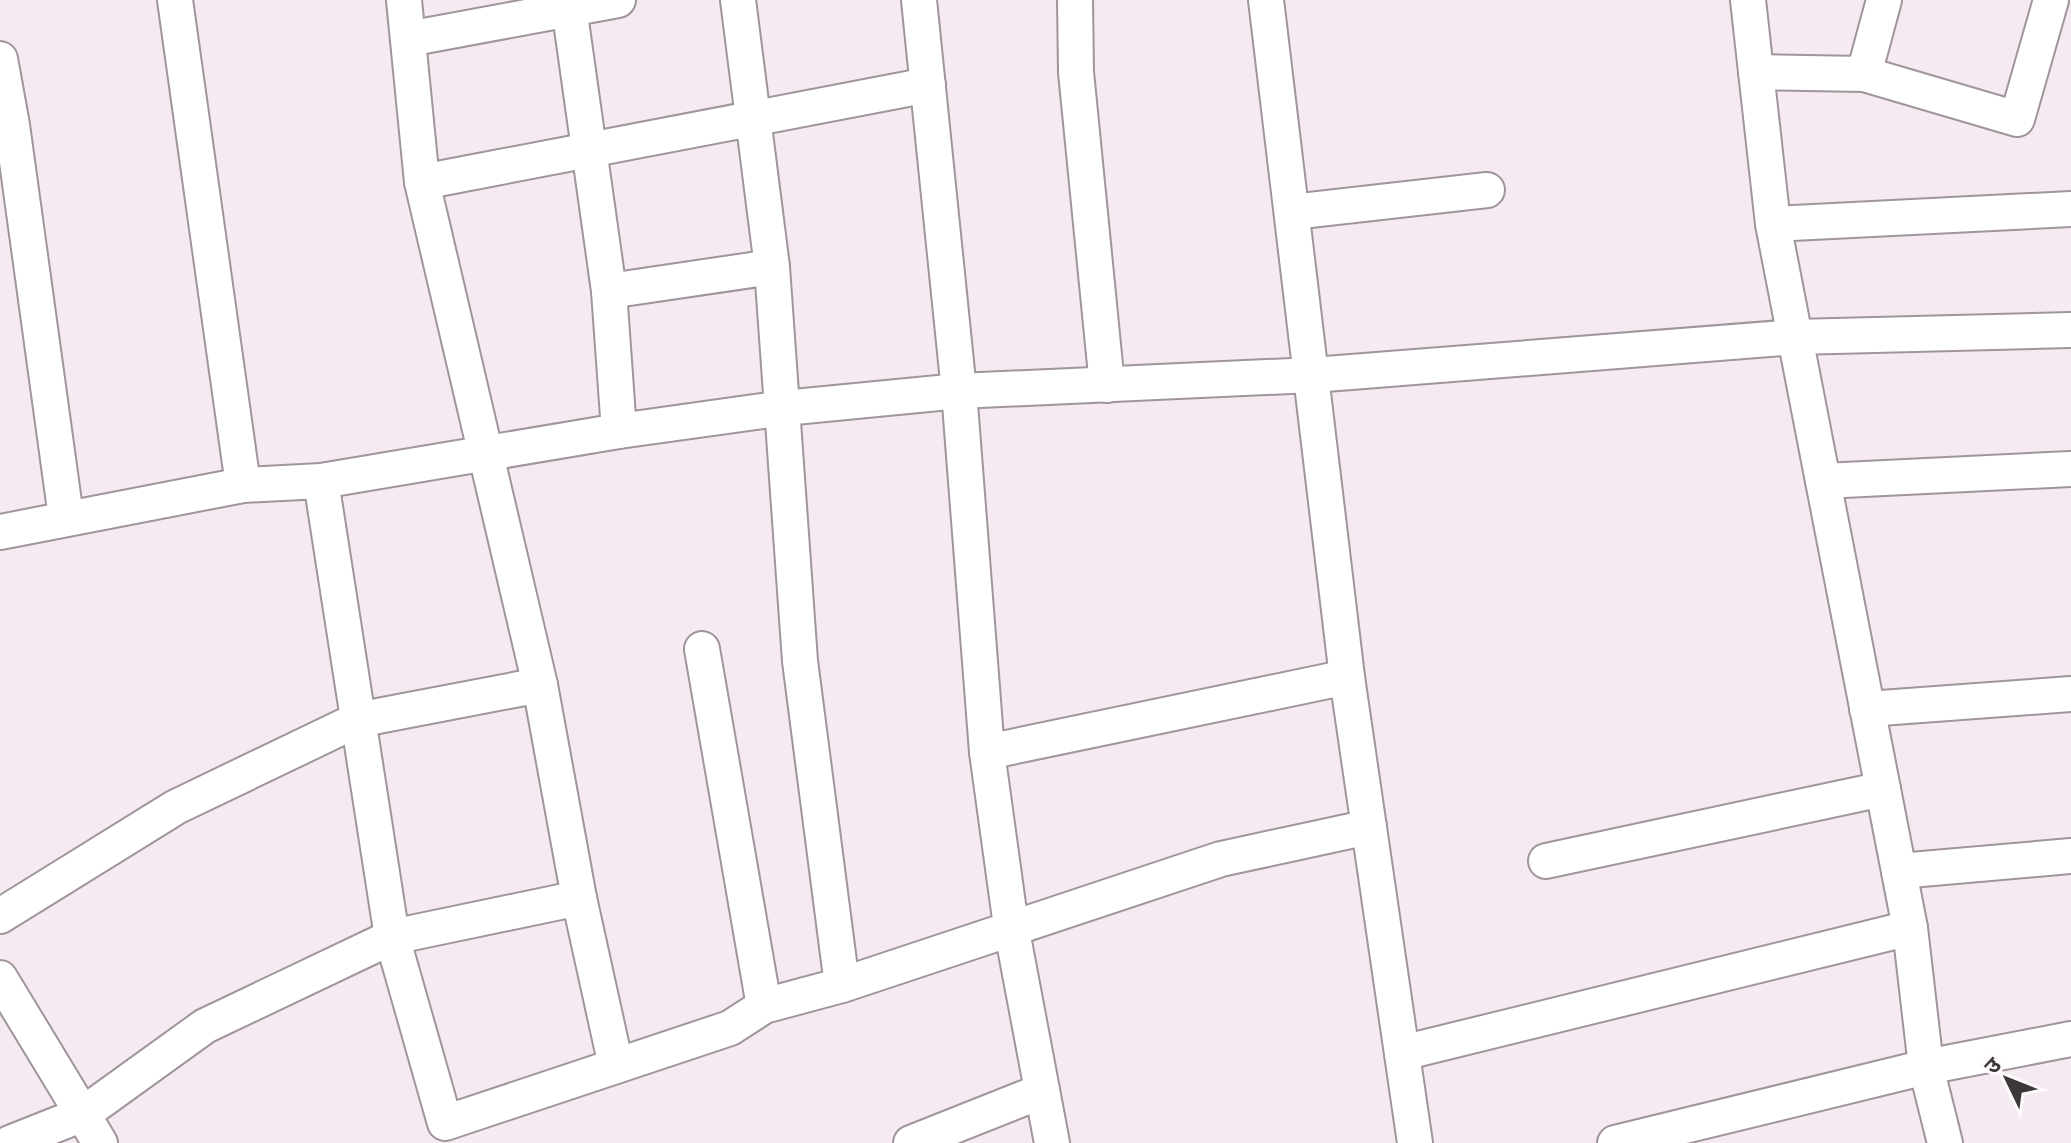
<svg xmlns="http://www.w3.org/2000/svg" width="2071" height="1143" font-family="'DM Sans','Noto Sans Devanagari',sans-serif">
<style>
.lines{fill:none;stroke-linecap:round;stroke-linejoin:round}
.minor-casing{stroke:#9f959b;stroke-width:38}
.minor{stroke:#fff;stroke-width:34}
</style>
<rect width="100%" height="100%" fill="#f5eaf1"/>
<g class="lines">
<defs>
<g id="minor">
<path d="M175,0l68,485"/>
<path d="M404,0l18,182 118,503 39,213 37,168"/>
<path d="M568,0l41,291 10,140"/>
<path d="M738,0l34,267 28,394 42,324"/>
<path d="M919,0l40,391 28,361 24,174 41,217"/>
<path d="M1075,0l1,72 31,313"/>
<path d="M1266,0l81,677 68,466"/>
<path d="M1748,0l25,224 137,704 16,139 19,76"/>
<path d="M408,39l210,-39"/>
<path d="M0,59l12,66 54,392"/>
<path d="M1756,72l108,2 153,45 34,-119"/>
<path d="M1864,74l20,-74"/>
<path d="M422,182l506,-97"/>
<path d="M1292,212l195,-22"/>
<path d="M1773,224l298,-15"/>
<path d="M609,291l163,-24"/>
<path d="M321,481l71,456 53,186 285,-95 34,-22 78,-21 379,-126 148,-32"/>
<path d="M1823,481l248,-12"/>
<path d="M0,532l243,-47 78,-4 298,-50 165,-23 175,-17 354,-16 482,-38 276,-7"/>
<path d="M702,649l62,357"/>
<path d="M1867,709l204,-15"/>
<path d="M987,752l360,-75"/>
<path d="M1546,861l337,-72"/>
<path d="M1899,871l172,-15"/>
<path d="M0,916l176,-109 181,-87 183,-35"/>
<path d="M0,978l100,165"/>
<path d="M1402,1053l508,-125"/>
<path d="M10,1143l73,-29 122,-88 187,-89 187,-39"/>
<path d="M911,1143l131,-52"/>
<path d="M1615,1143l311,-76 145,-28"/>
</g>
</defs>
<use href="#minor" class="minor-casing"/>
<use href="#minor" class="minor"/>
</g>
<g transform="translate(2007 1079) rotate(313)" stroke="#fefafc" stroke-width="6" paint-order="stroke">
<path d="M0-6L14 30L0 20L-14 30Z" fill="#3c373a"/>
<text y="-12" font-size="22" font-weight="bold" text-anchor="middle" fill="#3c373a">उ</text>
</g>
</svg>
